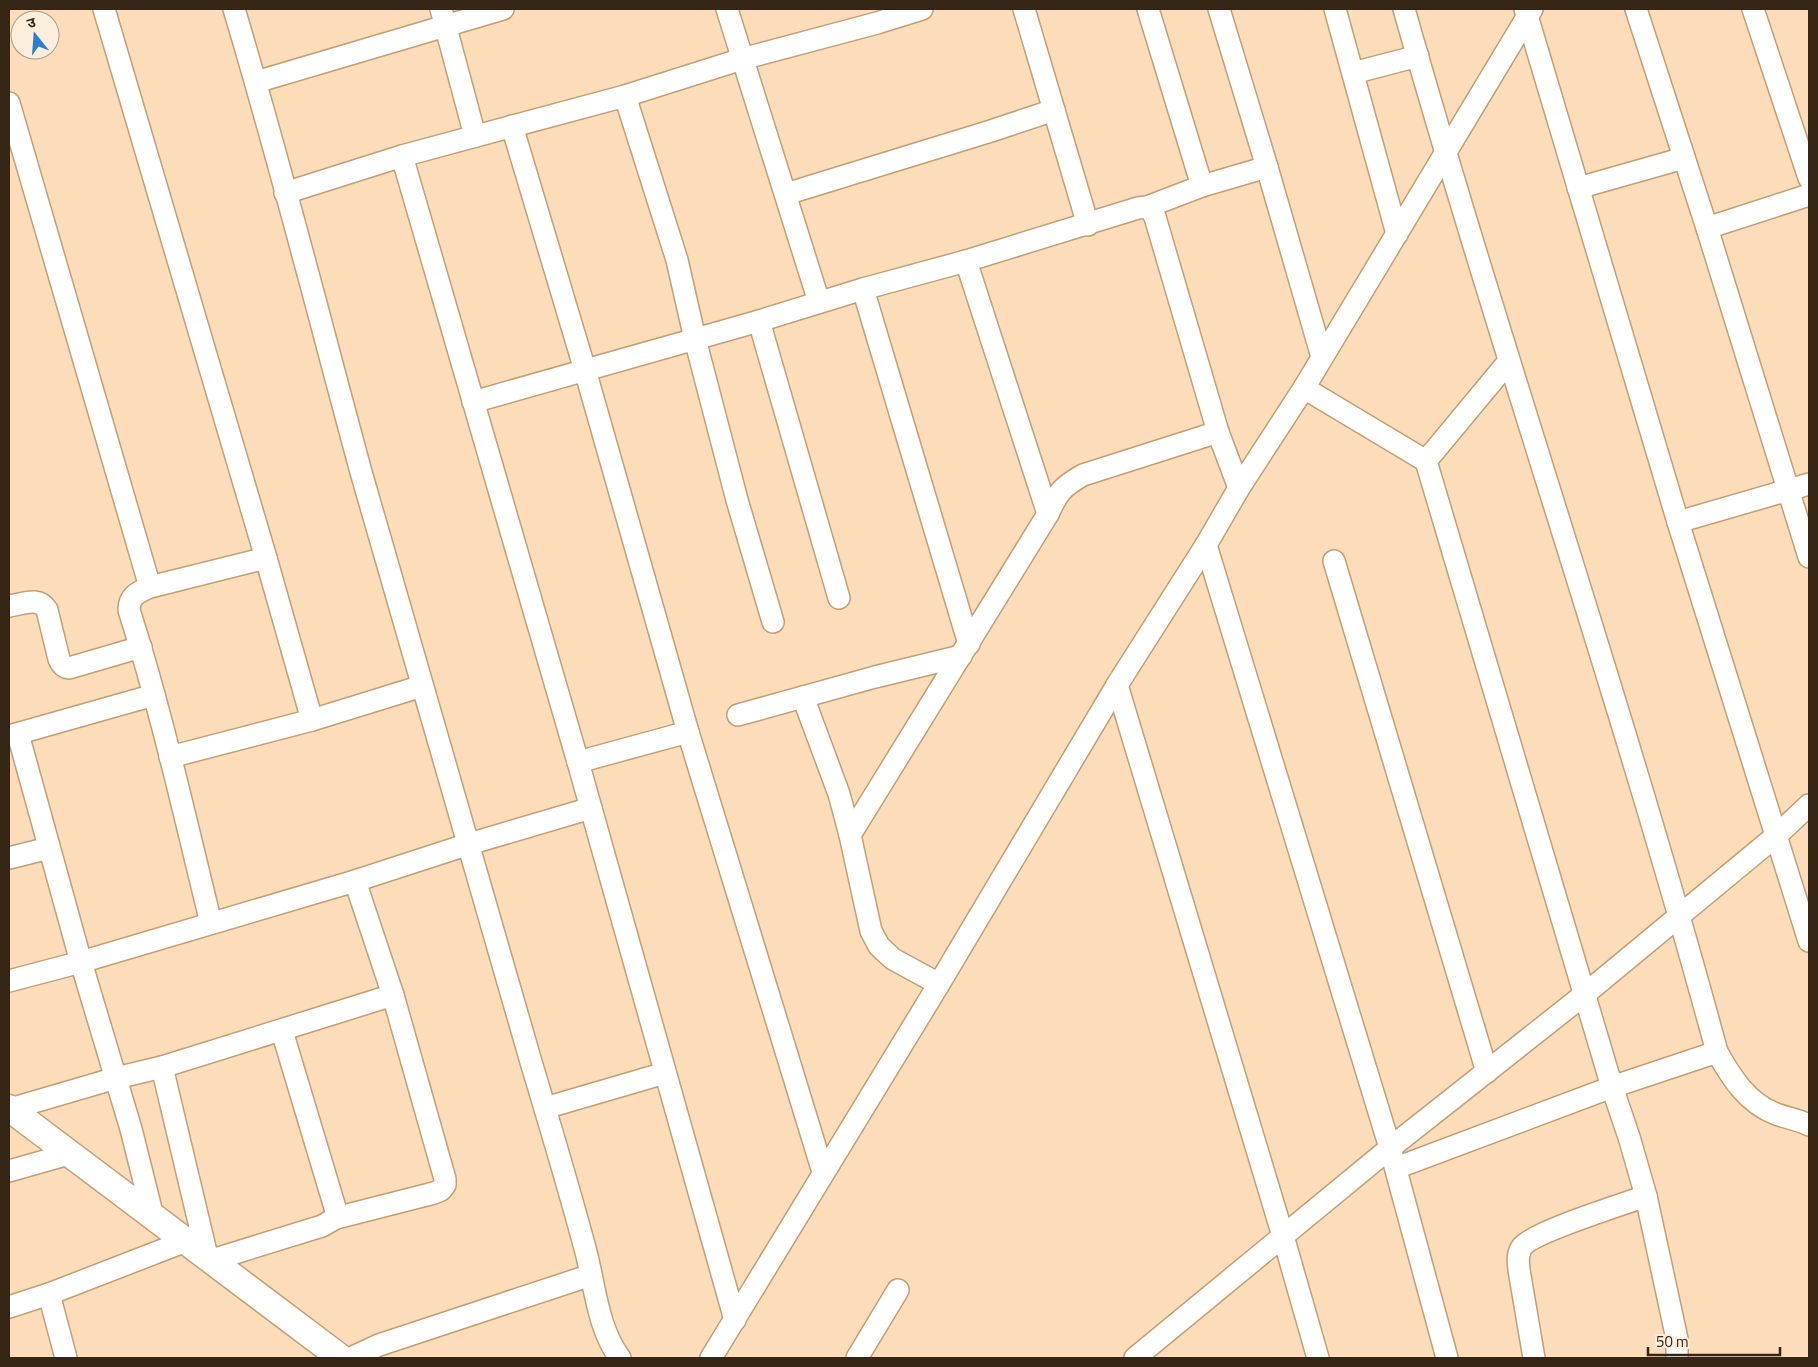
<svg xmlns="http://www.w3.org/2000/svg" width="1818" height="1367" font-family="'Titillium Web','Noto Sans Devanagari',sans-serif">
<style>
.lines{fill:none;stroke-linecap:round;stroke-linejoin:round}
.minor-casing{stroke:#c49e73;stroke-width:24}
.tertiary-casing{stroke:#c49e73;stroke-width:29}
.minor{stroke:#fff;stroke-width:21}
.tertiary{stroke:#fff;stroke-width:26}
</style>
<rect width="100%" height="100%" fill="#fcdcb9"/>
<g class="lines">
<defs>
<g id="minor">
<path d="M104,9l162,549 46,162"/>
<path d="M234,9c46,153 85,308 127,463 55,197 114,393 170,590 19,63 38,126 55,190 9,35 12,77 34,106"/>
<path d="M441,9l34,127"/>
<path d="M727,9l92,293"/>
<path d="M1024,9l64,216"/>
<path d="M1148,9l54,177"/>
<path d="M1219,9l48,158 55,190"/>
<path d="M1335,9l62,225"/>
<path d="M1404,9c99,349 218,692 313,1043"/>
<path d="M1525,9l153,513 131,419"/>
<path d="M1636,9l71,219 102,329"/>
<path d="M1753,9l56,169"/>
<path d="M1353,73l65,-17"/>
<path d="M256,82l247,-73"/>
<path d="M625,96l52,164 18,79 42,161 36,122"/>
<path d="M9,103l141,484"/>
<path d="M512,126l73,244 103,362 135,440"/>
<path d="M402,156l176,606 157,558"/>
<path d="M1578,188l106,-30"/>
<path d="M285,193l117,-37 223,-60 117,-37 135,-36 45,-14"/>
<path d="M786,194l205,-63 63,-21"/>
<path d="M1147,207l55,-21 65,-19"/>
<path d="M1707,228l102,-33"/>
<path d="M966,261l82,253"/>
<path d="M863,289l106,355"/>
<path d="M759,321l80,277"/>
<path d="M1509,361l-83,100 186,626 17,50 17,59 31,143v19"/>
<path d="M1304,388l122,73"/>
<path d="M473,402l286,-81 104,-32 103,-28 172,-53 9,-1 4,3 4,7 63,215 21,56"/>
<path d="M1678,522l131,-38"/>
<path d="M1206,545l184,603 57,210"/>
<path d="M1334,561l153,511"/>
<path d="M9,606c14,-2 30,-10 38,4l12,49c2,5 4,8 10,9l72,-21"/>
<path d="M1117,685l166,551 35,122"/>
<path d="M803,697l36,97 11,41 21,96 8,15 14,13 46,25"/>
<path d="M738,715l137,-38 86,-21"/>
<path d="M18,734l63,228 50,167 22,88"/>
<path d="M9,736l145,-41"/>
<path d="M170,757l142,-37 110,-34"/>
<path d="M578,762l110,-30"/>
<path d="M850,835l198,-321c10,-22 14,-27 35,-39l135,-43"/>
<path d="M9,858l40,-10"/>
<path d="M355,881l114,-37 122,-36"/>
<path d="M211,923c-26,-105 -49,-210 -82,-313 0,-14 9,-18 21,-23l116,-29"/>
<path d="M9,981l72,-19 274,-81 38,114 52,184v6l-4,5 -7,3 -98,25"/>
<path d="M162,1067l45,189"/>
<path d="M545,1108l120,-35"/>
<path d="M10,1109l106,-31 46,-11 231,-72"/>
<path d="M1396,1168l216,-81 105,-35c14,25 30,51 59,62 11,4 23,6 33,11"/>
<path d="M9,1171l60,-17"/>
<path d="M212,1260l110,-34 14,-8v-7l-54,-180"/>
<path d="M49,1294l17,64"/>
<path d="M9,1307l40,-13 137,-53"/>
<path d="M351,1358l28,-13 212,-70"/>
<path d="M711,1358l228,-374 178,-299 89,-140 33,-57 65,-100 228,-379"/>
<path d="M857,1358l41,-68"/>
<path d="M1135,1358l255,-210 195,-154 192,-159 32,-30"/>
<path d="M1534,1358l-15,-88c-1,-8 -2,-16 3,-23 11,-15 102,-43 124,-51"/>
</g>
<path id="tertiary" d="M9,1108l332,250"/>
</defs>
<use href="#minor" class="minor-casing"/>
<use href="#tertiary" class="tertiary-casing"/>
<use href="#minor" class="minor"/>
<use href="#tertiary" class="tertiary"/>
</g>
<rect width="1818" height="1367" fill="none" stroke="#342514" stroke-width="20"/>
<g transform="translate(35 35) rotate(343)"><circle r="24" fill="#fdeddb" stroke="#ad9d8b"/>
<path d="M0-4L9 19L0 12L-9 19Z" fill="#2880ce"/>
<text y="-8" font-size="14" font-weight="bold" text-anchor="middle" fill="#342514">उ</text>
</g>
<path d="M1648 1347v8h132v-8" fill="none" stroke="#342514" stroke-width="2.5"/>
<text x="1656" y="1347" font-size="15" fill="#342514" stroke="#fdeddb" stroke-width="4" paint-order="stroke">50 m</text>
</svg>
